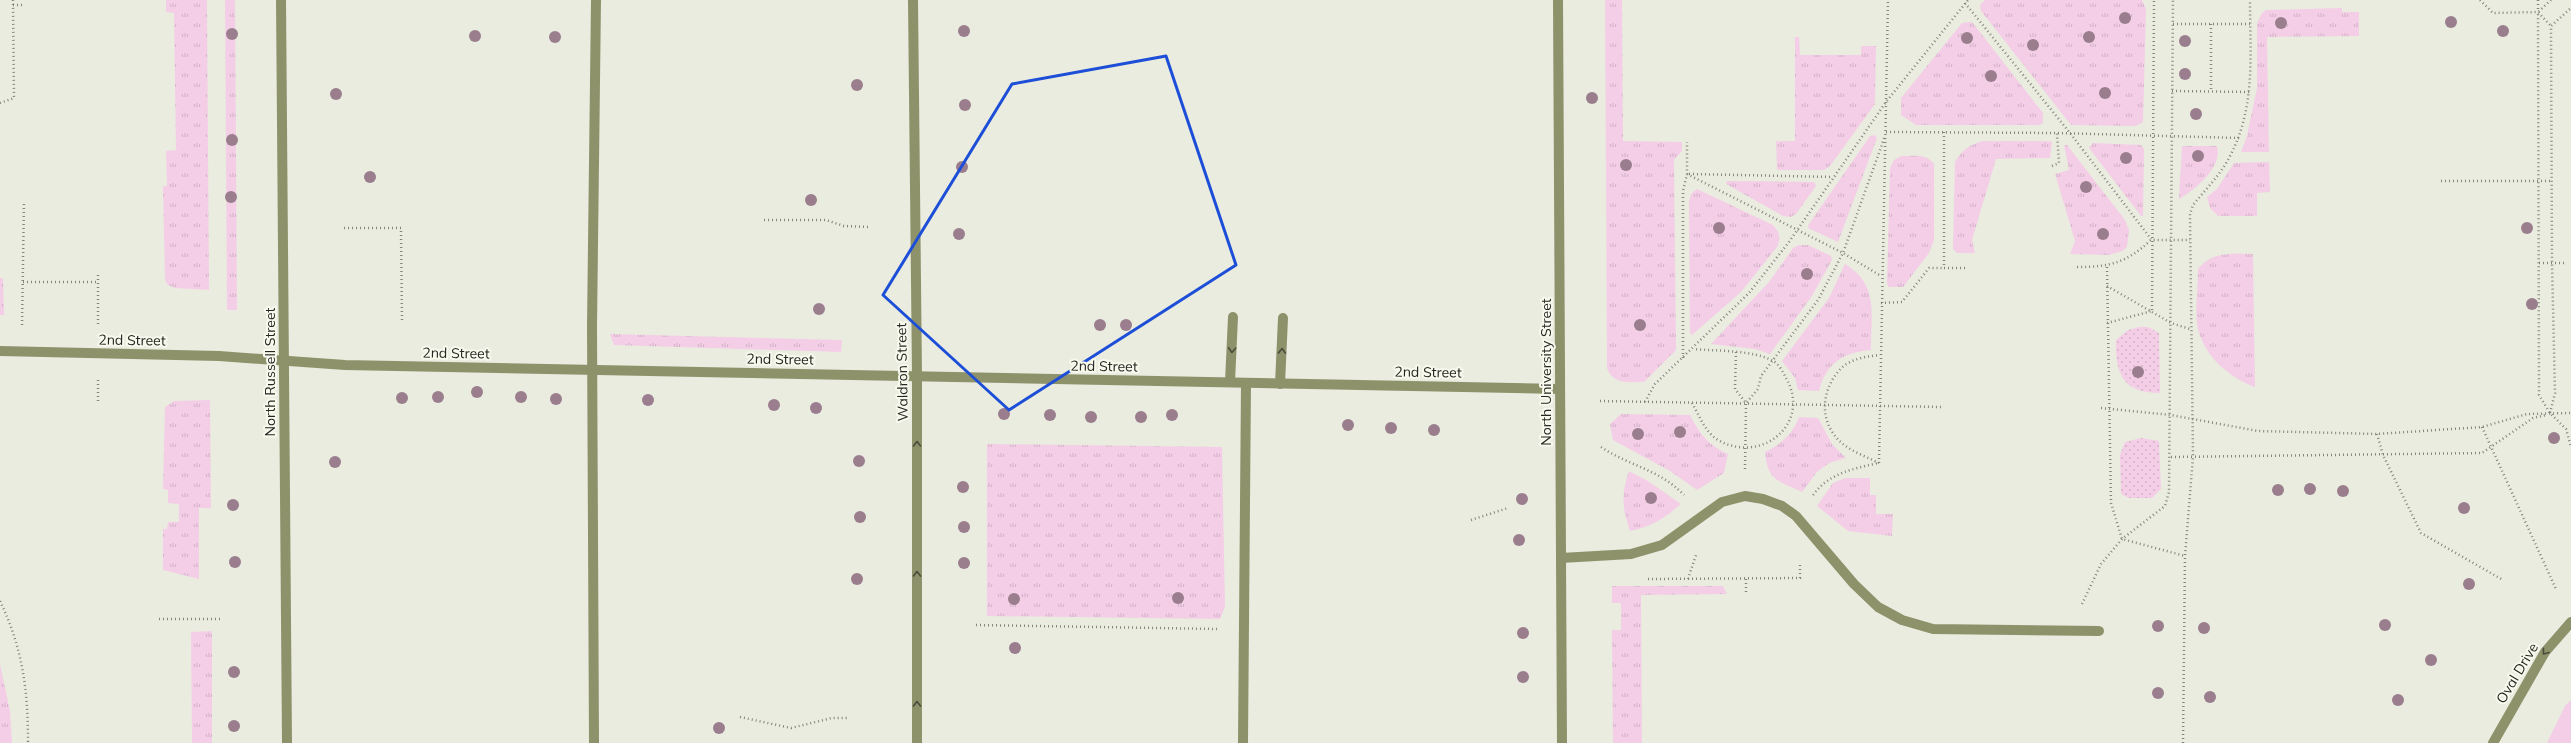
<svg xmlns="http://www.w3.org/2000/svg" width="2571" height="743" font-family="Mulish,sans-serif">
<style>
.grass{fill:url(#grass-tufts)}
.park{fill:#f4cee7}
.garden{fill:url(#garden-dots)}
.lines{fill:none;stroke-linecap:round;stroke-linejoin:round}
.path{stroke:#84857c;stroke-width:2.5;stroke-dasharray:1 3;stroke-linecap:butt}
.minor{stroke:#8e926b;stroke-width:10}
.tree{fill:#9a7e8e}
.oneway{stroke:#4a4c3b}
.marked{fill:none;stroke:#1d4ed8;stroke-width:3;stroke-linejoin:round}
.labels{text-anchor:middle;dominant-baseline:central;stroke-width:4;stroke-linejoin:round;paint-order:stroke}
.street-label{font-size:14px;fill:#252621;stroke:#f7f9ed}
</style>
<defs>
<pattern id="grass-tufts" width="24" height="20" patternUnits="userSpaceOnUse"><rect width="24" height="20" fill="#f4cee7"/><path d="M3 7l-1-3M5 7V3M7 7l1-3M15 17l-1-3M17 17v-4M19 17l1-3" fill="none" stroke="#d1b1c6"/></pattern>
<pattern id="garden-dots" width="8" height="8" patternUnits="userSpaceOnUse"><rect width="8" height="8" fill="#f4cee7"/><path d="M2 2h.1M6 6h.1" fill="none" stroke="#d1b1c6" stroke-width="1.8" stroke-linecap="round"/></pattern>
</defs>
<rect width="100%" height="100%" fill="#eaecdf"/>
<g class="grass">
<path d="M166,0h41l2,290 -34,-2 -7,-3 -3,-5 -2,-94h4l-1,-35 10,-1 -2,-137 -8,-1z"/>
<path d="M225,0h10l2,310h-10z"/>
<path d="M1605,0h17l1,141 59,1v9l-8,9 2,190 -32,32c-15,0 -31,3 -37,-14z"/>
<path d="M1985,0h157l4,9 -3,113 -8,4 -64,-1 -90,-114 -1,-6z"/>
<path d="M2342,8v4h17v24l-92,1 2,115h-28l6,-16 10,-48v-65l5,-10 4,-3z"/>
<path d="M1968,22h4l71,91v10l-4,2h-123l-15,-10v-17l61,-75z"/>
<path d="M1795,37h4l1,18h61v-9h15l-1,58 -45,62 -6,4h-47l-1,-29h19z"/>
<path d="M1874,135l3,3 -39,104 -30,-14 1,-4 61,-88z"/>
<path d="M1983,141h65l4,1 -2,16 -54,1 -24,81 3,13h-18l-4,-4 2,-87c7,-12 14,-17 28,-21z"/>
<path d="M2093,143l48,2 3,4 -1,67h-2l-52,-68z"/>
<path d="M2064,145h3l58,75 4,10 -2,17 -5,4 -13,4 -39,-1 5,-13 -20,-67 14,-4z"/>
<path d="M2182,146h35c6,21 -21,43 -38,53z"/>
<path d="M1901,156c13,0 25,-3 33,8v76l-5,13 -26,34h-14l-2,-3 3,-116 4,-8z"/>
<path d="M2269,162l1,30 -13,1v23h-39l-8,-8 -3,-11 10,-8 17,-26z"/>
<path d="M1727,181l87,1 2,4 -20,28 -5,3 -8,-1 -57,-32z"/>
<path d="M1697,189l76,36c7,8 8,12 4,22l-36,45 -49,43 -2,-2 -1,-132 2,-7z"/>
<path d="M1799,245h9l23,11 1,4 -20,36 -42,58 -15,-5 -44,-5 58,-62 24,-34z"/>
<path d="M2253,254l2,133c-27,-10 -53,-32 -58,-63 -2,-17 1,-38 1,-55 14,-18 34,-15 55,-15z"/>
<path d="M1845,264c34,20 26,51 26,86 -27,2 -45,13 -52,41l-21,-1 -3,-12 -13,-17 47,-63z"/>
<path d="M0,278h3l1,37h-4z"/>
<path d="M610,334l232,6 -1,12 -227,-7z"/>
<path d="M210,400l1,108h-12v71l-36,-9v-41h4l1,-7h11v-18l-11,-1v-13l-5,-1 2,-82 9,-6z"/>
<path d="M1621,414l69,1c9,18 19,31 38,39l-4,19 -27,17 -27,-19 -57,-31 -3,-16z"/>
<path d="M1799,417l19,1 14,26 14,14 -17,5 -12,9 -15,20c-23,-11 -35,-11 -37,-40 16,-8 27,-17 34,-35z"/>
<path d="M987,444l235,3 3,160 -5,12 -233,-3z"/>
<path d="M1629,471l19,10 33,23c-16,14 -30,23 -51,27 -8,-23 -9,-36 -1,-60z"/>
<path d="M1845,478h25v17h6v19h17l-1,22 -44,-5 -31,-25 16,-23z"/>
<path d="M1612,586h111l4,8 -86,1 1,148h-29l-1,-113h9v-27h-9z"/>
<path d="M212,631v112h-20l-1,-111z"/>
<path d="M0,664l10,47 2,32h-12z"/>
</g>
<path class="park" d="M2571,700v43h-24l18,-37z"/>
<g class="garden">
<path d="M2139,327h9l11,6 1,60c-37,0 -45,-19 -44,-53l12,-10z"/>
<path d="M2141,438l18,3 2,48 -9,9h-23l-8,-4 -1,-39 5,-13z"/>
</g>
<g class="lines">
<g class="path">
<path d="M2480,0l13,13 45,-1 13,14"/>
<path d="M2538,0v11"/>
<path d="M2551,0l-13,12 1,383 11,18 16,16 5,18"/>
<path d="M1965,3l105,130 81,106"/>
<path d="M13,5h11"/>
<path d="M2173,24h77"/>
<path d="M2211,24v68"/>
<path d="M2172,91l78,1"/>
<path d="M0,103l14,-5 -1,-98"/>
<path d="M1886,132l171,1 182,5"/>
<path d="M1944,132v136h24"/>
<path d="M2052,166l7,-3 -2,-30"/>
<path d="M1687,174l156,79 38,23"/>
<path d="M1689,174l143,3"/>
<path d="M2441,181h111"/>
<path d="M764,220h62l18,6 25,1"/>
<path d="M344,228h57l1,92"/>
<path d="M2539,263h26"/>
<path d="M2077,267c33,0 49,-4 74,-27h39"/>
<path d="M2107,267l4,236 11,36 63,17"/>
<path d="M98,275v52"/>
<path d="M23,282h75"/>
<path d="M2107,286l64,37 19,6"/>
<path d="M1881,303l21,-1 27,-34h15"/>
<path d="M2152,310l2,-310"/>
<path d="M2107,323l45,-12"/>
<path d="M22,325l2,-124"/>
<path d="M1736,352l-1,37 11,14 12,-14 3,-13 57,-76 25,-47 42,-117"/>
<path d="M1683,358v-167l4,-17v-32"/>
<path d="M98,380v21"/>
<path d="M1600,401l343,6"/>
<path d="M1645,402l10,-18 94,-91 40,-51 97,-140 82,-102"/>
<path d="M1692,403c7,12 13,29 26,37 44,25 94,-17 68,-62 -3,-6 -7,-14 -13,-17 -19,-11 -57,-10 -79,-12"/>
<path d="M2101,408l70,7 87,16 119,3 105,-7 45,-13 44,-1"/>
<path d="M2550,413l5,-20 -3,-130 -1,-237 20,-18"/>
<path d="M2482,427l74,162"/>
<path d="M2377,434l6,21 38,78 82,47"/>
<path d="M1601,447c28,19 58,22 83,48"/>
<path d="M2171,457l311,-4 51,-35 13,-3"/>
<path d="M1879,463l9,-463"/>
<path d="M1879,463c-16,-8 -36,-14 -46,-30 -15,-21 -8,-52 12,-68 10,-7 24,-9 35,-10"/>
<path d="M1745,469l1,-66"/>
<path d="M1813,495c16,-22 40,-26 65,-32"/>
<path d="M1471,520l37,-12"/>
<path d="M1648,579l152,-1v-14"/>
<path d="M1688,579l8,-24"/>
<path d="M1746,579v15"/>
<path d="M0,601c23,48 28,90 28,142"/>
<path d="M2082,604l19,-40 21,-25 43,-33 4,-14 4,-492"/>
<path d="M159,619h61"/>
<path d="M976,625l241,4"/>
<path d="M740,717l51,11 41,-10h15"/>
<path d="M2183,743l2,-187 8,-99 -3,-243 3,-9c13,-16 28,-31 37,-49 26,-49 20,-102 20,-156"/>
</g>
<g class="minor">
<path d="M281,0l6,743"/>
<path d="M913,0l4,376v367"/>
<path d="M1558,0l4,743"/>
<path d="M0,351l219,5 126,9 1215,24"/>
<path d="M1230,382l3,-65"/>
<path d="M1280,384l3,-66"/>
<path d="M1561,558l70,-4 31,-9 60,-43 23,-6 18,3 19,7 14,10 58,68 24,23 24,13 31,9 166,2"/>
<path d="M594,743l-2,-417 4,-326"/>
<path d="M1243,743l3,-360"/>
<path d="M2493,743l52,-91 26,-30"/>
</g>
</g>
<g class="tree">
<circle cx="2125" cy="18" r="6"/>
<circle cx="2451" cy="22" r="6"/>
<circle cx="2281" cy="23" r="6"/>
<circle cx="964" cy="31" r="6"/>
<circle cx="2503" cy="31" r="6"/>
<circle cx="232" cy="34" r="6"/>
<circle cx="475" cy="36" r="6"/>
<circle cx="555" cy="37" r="6"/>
<circle cx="2089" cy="37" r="6"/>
<circle cx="1967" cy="38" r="6"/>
<circle cx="2185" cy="41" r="6"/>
<circle cx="2033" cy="45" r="6"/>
<circle cx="2185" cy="74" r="6"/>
<circle cx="1991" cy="76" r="6"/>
<circle cx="857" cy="85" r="6"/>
<circle cx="2105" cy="93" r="6"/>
<circle cx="336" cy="94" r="6"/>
<circle cx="1592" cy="98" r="6"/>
<circle cx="965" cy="105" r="6"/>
<circle cx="2196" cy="114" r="6"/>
<circle cx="232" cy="140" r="6"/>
<circle cx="2198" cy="156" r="6"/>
<circle cx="2126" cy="158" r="6"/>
<circle cx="1626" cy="165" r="6"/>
<circle cx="962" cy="167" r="6"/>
<circle cx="370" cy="177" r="6"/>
<circle cx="2086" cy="187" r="6"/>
<circle cx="231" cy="197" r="6"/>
<circle cx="811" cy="200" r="6"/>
<circle cx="1719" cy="228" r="6"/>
<circle cx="2527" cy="228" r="6"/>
<circle cx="959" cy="234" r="6"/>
<circle cx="2103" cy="234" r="6"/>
<circle cx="1807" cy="274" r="6"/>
<circle cx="2532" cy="304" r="6"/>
<circle cx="819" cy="309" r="6"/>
<circle cx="1100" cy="325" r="6"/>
<circle cx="1126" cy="325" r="6"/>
<circle cx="1640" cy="325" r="6"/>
<circle cx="2138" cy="372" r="6"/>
<circle cx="477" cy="392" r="6"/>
<circle cx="438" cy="397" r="6"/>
<circle cx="521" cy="397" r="6"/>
<circle cx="402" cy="398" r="6"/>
<circle cx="556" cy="399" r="6"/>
<circle cx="648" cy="400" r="6"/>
<circle cx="774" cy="405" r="6"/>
<circle cx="816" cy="408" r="6"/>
<circle cx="1004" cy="414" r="6"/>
<circle cx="1050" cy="415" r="6"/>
<circle cx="1172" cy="415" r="6"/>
<circle cx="1091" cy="417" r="6"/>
<circle cx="1141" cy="417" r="6"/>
<circle cx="1348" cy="425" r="6"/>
<circle cx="1391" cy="428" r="6"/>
<circle cx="1434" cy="430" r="6"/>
<circle cx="1680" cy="432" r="6"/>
<circle cx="1638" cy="434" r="6"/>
<circle cx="2554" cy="438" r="6"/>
<circle cx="859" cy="461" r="6"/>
<circle cx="335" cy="462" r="6"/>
<circle cx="963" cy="487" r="6"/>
<circle cx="2310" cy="489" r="6"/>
<circle cx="2278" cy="490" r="6"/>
<circle cx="2343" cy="491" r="6"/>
<circle cx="1651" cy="498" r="6"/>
<circle cx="1522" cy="499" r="6"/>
<circle cx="233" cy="505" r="6"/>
<circle cx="2464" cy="508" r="6"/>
<circle cx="860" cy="517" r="6"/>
<circle cx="964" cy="527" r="6"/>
<circle cx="1519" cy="540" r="6"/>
<circle cx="235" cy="562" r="6"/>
<circle cx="964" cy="563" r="6"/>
<circle cx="857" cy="579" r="6"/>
<circle cx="2469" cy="584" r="6"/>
<circle cx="1178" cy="598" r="6"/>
<circle cx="1014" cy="599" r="6"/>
<circle cx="2385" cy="625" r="6"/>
<circle cx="2158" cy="626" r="6"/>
<circle cx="2204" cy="628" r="6"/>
<circle cx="1523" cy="633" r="6"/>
<circle cx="1015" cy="648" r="6"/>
<circle cx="2431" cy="660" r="6"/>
<circle cx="234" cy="672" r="6"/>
<circle cx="1523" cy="677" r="6"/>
<circle cx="2158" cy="693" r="6"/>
<circle cx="2210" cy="697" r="6"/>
<circle cx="2398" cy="700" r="6"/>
<circle cx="234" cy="726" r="6"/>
<circle cx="719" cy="728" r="6"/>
</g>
<defs><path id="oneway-chevron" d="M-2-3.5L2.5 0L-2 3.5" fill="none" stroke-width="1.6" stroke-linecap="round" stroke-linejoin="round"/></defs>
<g class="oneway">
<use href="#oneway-chevron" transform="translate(1232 350) rotate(93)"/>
<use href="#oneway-chevron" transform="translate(1282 351) rotate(-88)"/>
<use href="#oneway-chevron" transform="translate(917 444) rotate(-90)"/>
<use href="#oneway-chevron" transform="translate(917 574) rotate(-90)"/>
<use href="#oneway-chevron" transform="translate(2545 652) rotate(127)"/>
<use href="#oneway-chevron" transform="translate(917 704) rotate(-90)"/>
</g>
<path class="marked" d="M1166,56l70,209 -227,145 -126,-115 129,-211z"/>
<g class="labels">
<g class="street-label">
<text transform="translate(132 340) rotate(1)">2nd Street</text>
<text transform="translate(456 353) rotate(1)">2nd Street</text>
<text transform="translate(780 359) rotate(1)">2nd Street</text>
<text transform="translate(1104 366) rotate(1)">2nd Street</text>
<text transform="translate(270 372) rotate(-90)">North Russell Street</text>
<text transform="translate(902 372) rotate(-91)">Waldron Street</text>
<text transform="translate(1428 372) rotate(1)">2nd Street</text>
<text transform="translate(1546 372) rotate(-90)">North University Street</text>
<text transform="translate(2517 673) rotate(-59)">Oval Drive</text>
</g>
</g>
</svg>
